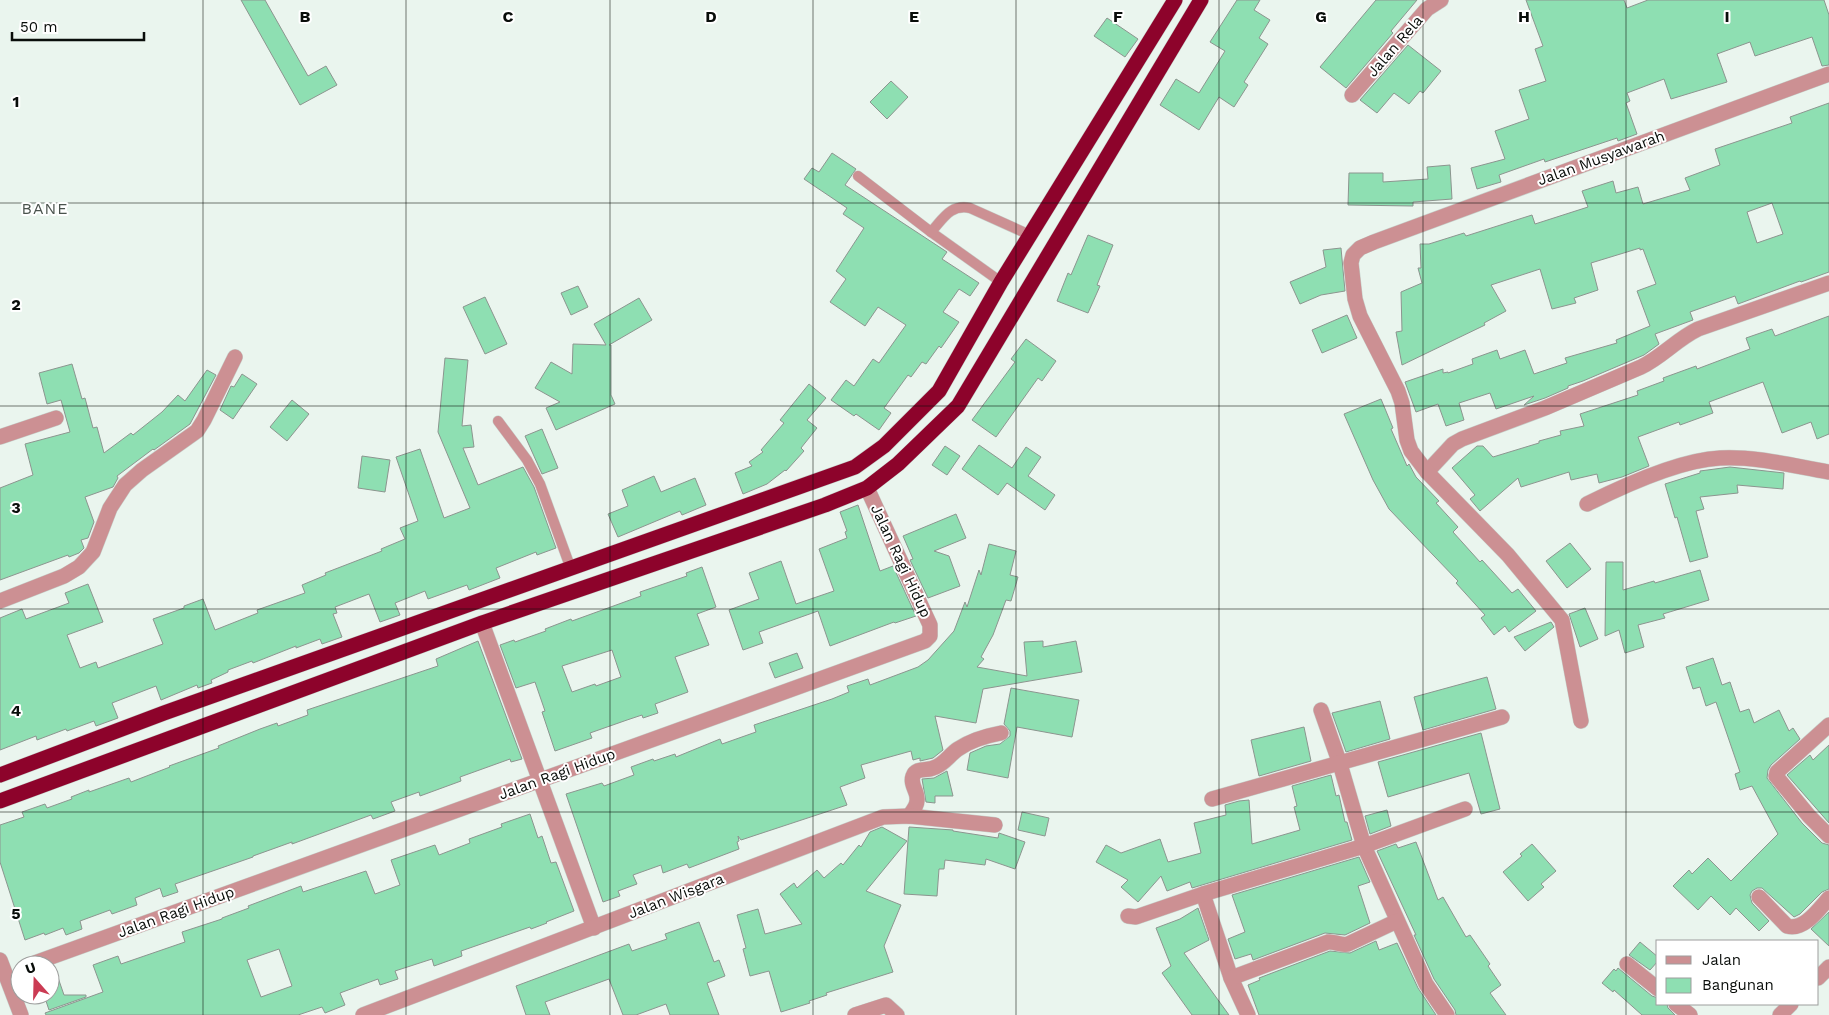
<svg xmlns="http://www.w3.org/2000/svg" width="1829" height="1015" font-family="'Work Sans',sans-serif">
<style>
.building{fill:#8edfb2;stroke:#8c958f;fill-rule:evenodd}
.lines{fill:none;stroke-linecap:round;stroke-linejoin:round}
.lane-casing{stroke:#c6d0ca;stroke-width:11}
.street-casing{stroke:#c6d0ca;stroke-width:16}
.highway-casing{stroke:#c6d0ca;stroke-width:16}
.lane{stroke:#cc9093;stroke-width:10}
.street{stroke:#cc9093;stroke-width:15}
.highway{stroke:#8d032b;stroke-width:15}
.grid{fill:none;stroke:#090d0a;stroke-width:1;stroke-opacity:0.55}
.labels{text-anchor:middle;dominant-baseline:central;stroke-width:4;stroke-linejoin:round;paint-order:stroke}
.street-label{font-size:15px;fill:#090d0a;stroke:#fff}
.neighbourhood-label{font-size:16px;letter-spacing:1px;fill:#4a534d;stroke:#fff}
.grid-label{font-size:16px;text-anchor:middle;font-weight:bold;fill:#090d0a;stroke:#fff;stroke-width:4;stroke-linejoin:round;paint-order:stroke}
</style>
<rect width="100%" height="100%" fill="#eaf5ee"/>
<g class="building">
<path d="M241,0h24l43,76 18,-10 11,19 -37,20z"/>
<path d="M1237,0h23l-6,10 16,10 -11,18 9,6 -24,38 4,3 -14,22 -15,-10 -20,33 -39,-25 16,-26 23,14 26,-42 -15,-9z"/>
<path d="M1376,0h41l-26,31 2,2 -47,55 -26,-21z"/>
<path d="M1526,0h98l3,8 21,-8h176l5,15v50l-7,1 -10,-29 -57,19 -5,-14 -33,12 10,28 -56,17 -7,-20 -37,14 3,8 -4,2 11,31 -19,7 -1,-3 -72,24 -1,-3 -45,16 2,7 -24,7 -6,-21 34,-9 -10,-28 34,-12 -10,-29 27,-9 -11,-32 8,-3z"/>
<path d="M1107,18l31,21 -13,18 -31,-21z"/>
<path d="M1408,45l33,26 -18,22 -3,-2 -11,13 -15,-11 -17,20 -17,-13z"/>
<path d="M891,81l17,16 -21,22 -17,-17z"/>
<path d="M1829,103v169l-28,10 -1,-1 -62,23 -3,-8 -45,16 3,8 -38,14 4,10 -15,11 -61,26 -15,5v2l-23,10 -21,7 10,-9 -38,13 -6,-16 -31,10 5,17 -18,6 -8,-22 -22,8 -11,-30 38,-13v4l5,-1v1l25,-9 -1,-5 25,-9 3,9 25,-9 9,24 33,-11 -2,-5 52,-15 -1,-3 34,-14 -13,-35 19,-7 -13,-35 -3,1v-2l-49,15 7,27 -24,8 2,5 -24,6 -12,-40 -49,16 15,26 -22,12 1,2 -83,40 -6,-33 6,-1 -1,-39 21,-9 -4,-15h3l-1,-24h9l35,-11 2,3 66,-21 3,9 53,-17 -6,-16 31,-10 3,12 22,-6 5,17 47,-14 -5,-12 35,-13 -5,-16 77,-26 -2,-6zM1772,203l11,31 -26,9 -10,-31z"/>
<path d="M832,153l24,16 -11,16 102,67 -5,7 37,24 -9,13 -11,-7 -16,23 16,10 -18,26 -2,-2 -13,18 -4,-2 -11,15 -3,-2 -24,33 7,5 -12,17 -23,-16 -2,2 -23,-16 15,-20 8,6 19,-27 6,4 27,-38 -28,-18 -13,19 -35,-24 16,-23 -10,-8 28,-43 -21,-14 4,-6 -43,-29 8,-11 7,4z"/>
<path d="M1450,165l2,34 -39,3v4l-65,-1 1,-32h34v9l45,-3 -1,-12z"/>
<path d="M1088,235l25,10 -16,40 3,1 -12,27 -31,-12 11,-28 3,2z"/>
<path d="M1341,248l4,43 -24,4 -21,9 -10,-22 36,-15 -3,-17z"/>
<path d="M578,286l10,21 -17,8 -10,-22z"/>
<path d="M485,297l22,47 -22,10 -22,-47z"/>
<path d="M639,298l13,22 -43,25h2v50l4,9 -59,26 -10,-22 14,-6 -25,-14 16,-26 21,12 1,-30 33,1 -12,-21z"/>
<path d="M1347,315l10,23 -35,15 -10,-23z"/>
<path d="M1829,316v118l-12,5 -6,-17 -29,11 -19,-51 -54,20 4,11 -33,12 -1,-3 -41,15 11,29 -27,11 -23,6 -2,-9 -26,6 -2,-8 -48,15 -3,-9 -38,33 -10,-12 5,-4 -23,-27 25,-22h6l10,11 46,-14v-2l22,-6 -1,-4 24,-5 -4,-12 58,-19 -1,-4 27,-10 -1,-3 33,-12 1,3 53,-20 -4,-11 26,-9 3,7z"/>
<path d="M1026,339l30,22 -14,20 -4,-3 -42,59 -24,-17 43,-58 -4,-3z"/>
<path d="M445,358l23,2 -6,66 9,-1 3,22 -11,1 15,37 45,-18 11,20 22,61 -19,7 -1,-3 -40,16 4,10 -31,12 -2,-5 -39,14 -3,-8 -30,12 5,12 -20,7 -11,-28 -34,13 2,6 -4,1 9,23 -20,7 -2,-5 -24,9v-2l-43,17 -1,-2 -24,9v2l-17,8 1,3 -14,5 -1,-3 -36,15 -5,-14 -44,17 6,15 -22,8 -2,-5 -27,10 -1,-2 -29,11 -1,-4 -36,14v-132l22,-9 4,10 43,-16 -4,-10 23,-9 15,38 -36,13 13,33 16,-6 2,6 65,-24 -10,-25 31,-11v-2l19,-7 12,31 43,-17 -1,-3 48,-17 -3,-8 24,-10 -1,-2 57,-22 -1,-2 24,-10 -5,-11 18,-7 -22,-64 24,-8 24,69 26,-10 -32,-76z"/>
<path d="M72,364l10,35 3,-1 8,30 4,-1 7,26 27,-20 2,2 29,-23 16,-17 7,6 22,-31 9,5 -26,49 -36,26 -1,-1 -36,27 1,2 -5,9 -28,10 9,25 -6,16 -7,2 3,8 -5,5 -10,4 -1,-2 -68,25v-92l33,-13 -8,-31 45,-12 -9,-32 -14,4 -8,-31z"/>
<path d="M242,374l15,10 -24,35 -13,-9 11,-24 3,1z"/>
<path d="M809,384l17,14 -19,22 10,8 -16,20 3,3 -18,20 -1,-1 -18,14 -24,10 -8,-21 17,-7 -3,-4 14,-10 -2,-2 23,-27 -4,-3z"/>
<path d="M1381,399l12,29 -2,1 16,37 2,-2 7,13 23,24 -3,2 22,24 -5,5 27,30 2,-2 30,33 6,-4 18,22 -27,21 -4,-6 -11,9 -13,-17 4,-3 -29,-32 2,-2 -69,-72 -16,-29 -29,-66z"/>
<path d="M292,400l17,14 -22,27 -17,-14z"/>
<path d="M542,429l16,39 -16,6 -17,-38z"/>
<path d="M979,445l33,23 14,-21 15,10 -13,19 27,19 -10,15 -38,-27 -9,12 -36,-26z"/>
<path d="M945,446l15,10 -13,19 -15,-10z"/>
<path d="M362,456l28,4 -5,32 -27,-4z"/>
<path d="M1730,467l54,6 -1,16 -46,-4 1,8 -38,4 4,12 -8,2 12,46 -18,5 -13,-45 -2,1 -10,-34 35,-11v-2z"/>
<path d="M654,476l7,16 34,-14 11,27 -24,10 -2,-4 -62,26 -10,-23 20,-8 -6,-16z"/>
<path d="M858,505l22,66 13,-5 23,50 -21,7 -1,-1 -64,24 -12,-35 -59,21 4,11 -20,7 -14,-40 30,-11 -10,-26 32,-12 15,43 38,-13 -15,-42 28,-11 -2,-6 2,-1 -7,-19z"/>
<path d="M956,514l10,24 -32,13 15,5 11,30 -32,12 -18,-38 3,-1 -10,-23z"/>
<path d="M1570,543l21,26 -24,19 -21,-27z"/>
<path d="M989,544l27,7 -6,24 8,2 -7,24 -5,-1 -13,35 -12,22 3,2 -7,8 50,9 -3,-34 19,-1v6l33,-6 6,31 -99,17 -7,34 -41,-7 8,34 -10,8 -13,3v-3l-7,2 -2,-9 -50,14 4,13 -25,9 7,18 -106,35 -3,-4 1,5 -2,1 2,7 -50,19 -2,-4 -24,9 -2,-8 -28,10 4,9 -19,7 2,5 -17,6 -37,-108 36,-11 2,3 30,-11 -3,-8 22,-8 1,2 21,-7 1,3 44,-18 2,5 34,-12 -2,-7 78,-26 17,-7 -2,-6 21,-7 2,6 48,-18 10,-7 26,-29 11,-29 2,5 12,-37 2,5z"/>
<path d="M1606,562h17v28l31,-9 1,2 45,-13 9,30 -46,14 2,4 -27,7 6,22 -19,6 -6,-23 -14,6z"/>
<path d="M702,567l14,40 -19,7 12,31 -34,12 13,35 -33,12 3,9 -15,5 -1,-3 -15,5 -37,13 2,5 -37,13 -13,-39 3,-1 -10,-29 -19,6 -16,-43 14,-5 1,2 31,-11 -1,-2 26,-10 1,2 69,-25 -1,-4 47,-16 -1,-3zM612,650l9,27 -25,9 -1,-2 -23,8 -10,-26z"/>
<path d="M1585,608l13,31 -18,8 -11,-33z"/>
<path d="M1551,622l3,5 -29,24 -11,-14z"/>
<path d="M478,641l44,118 -11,3 -1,-3 -50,18 1,4 -41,15 -1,-4 -28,10 4,9 -22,8 -2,-4 -79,29v-2l-39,14v1l-78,27 3,8 -15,5 -3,-9 -25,10 2,7 -25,9 -2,-4 -30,11 2,8 -16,6 -3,-7 -18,7 -1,-2 -19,7 -25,-78v-37l24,-8 -2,-5 23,-8 2,4 25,-9 -1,-2 18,-7v2l40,-14 2,4 39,-15 -1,-1 50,-18 -1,-2 42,-17 17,-6 1,3 30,-11 -1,-5 131,-44 -2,-7z"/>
<path d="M797,653l6,15 -28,10 -6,-15z"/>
<path d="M1713,658l9,27 8,-3 10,30 9,-3 5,14 25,-13 10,21 4,-3 7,11 -29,26 -3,5 -1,8 35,45 20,20 7,2v44l-7,3 -22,22 -6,3 -32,-29h-5l-5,3 -2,4 2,8 17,18 -10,10 -23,-23 -6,7 -19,-19 -13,14 -25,-24 16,-16 3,4 16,-16 23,23 47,-47 -26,-48 -12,4 -5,-16 5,-2 -24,-70 -10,4 -6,-19 -7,2 -7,-22z"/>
<path d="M1487,677l9,32 -73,21 -9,-33z"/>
<path d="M1011,688l68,12 -7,37 -55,-10 -9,51 -41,-8 3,-17 16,-7 14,-2 10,-8v-5l-6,-7z"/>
<path d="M1380,701l10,38 -44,13 -14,-39z"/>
<path d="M1304,727l7,34 -52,15 -8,-36z"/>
<path d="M1481,733l19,76 -19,5 -12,-41 -81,24 -10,-35z"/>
<path d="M1829,745v78l-42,-48 23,-20 3,5z"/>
<path d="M947,771l6,25h-18v7l-9,-1 -4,-23 12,-1z"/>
<path d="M1331,775l5,21 3,-1 6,27h2l5,18 -160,48 -2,-6 -23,9 -6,-15 -23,26 -17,-15 7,-7 -32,-18 10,-17 15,8 39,-14 8,23 33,-9 -7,-30 32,-8 -1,-10 14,-4 10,-1 3,44 48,-14 -6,-23 3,-1 -5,-20z"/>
<path d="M1387,810l4,16 -21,8 -5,-18z"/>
<path d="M1022,812l27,6 -4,18 -27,-6z"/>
<path d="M530,814l8,24 4,-2 9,27 5,-1 18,49 -28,11 1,1 -16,6 -1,-2 -69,24 1,5 -28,10 -2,-7 -37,12 3,8 -18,6 -2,-6 -38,14 5,12 -20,8 -3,-6 -24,8h-252l-1,-2 58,-21 -10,-27 25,-9 3,8 64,-22 -3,-10 40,-13v-1l27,-10 -1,-2 53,-20 2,6 63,-21 9,23 25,-9 -9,-25 44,-15 4,10 31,-12 -1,-4 33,-12 -1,-3zM279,949l13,37 -31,11 -14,-37z"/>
<path d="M882,827l25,14 -41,50 35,14 -17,41 9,26 -67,21 1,2 -18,6 1,2 -29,9 -12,-41 -19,5 -7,-27 3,-1 -9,-33 21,-6 7,25 37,-10 -22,-30 14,-11 3,5 20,-18 7,8 17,-15 2,2 16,-20 2,2 9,-15z"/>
<path d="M909,827l44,3v1l45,7 1,-5 26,9 -10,27 -29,-10 -1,6 -40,-5 -1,9h-5l-2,27 -33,-2z"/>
<path d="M1416,842l22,58 5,-3 23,40 4,-2 20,29 -2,2 13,19 -11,8 16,22h-50l-1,-5 -21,-31 -20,-44h2l-39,-84 19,-7 2,4z"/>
<path d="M1532,844l24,27 -15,13 3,3 -16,14 -25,-29 19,-16 -2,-2z"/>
<path d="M1359,857l11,25 -12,4 12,37 -25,12 -20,-2 -72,27 -2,-6 -16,5 -7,-20 17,-7 -13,-37z"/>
<path d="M1198,908l11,32 -25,13 45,62h-37l-30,-42 9,-7 -15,-38 24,-9z"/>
<path d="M1829,912v34l-18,-17z"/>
<path d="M699,922l15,40 5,-2 6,16 -18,7 12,32h-49l-4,-11 -30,11h-13l-14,-36 -64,23 5,13h-24l-10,-29 113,-42 3,7 35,-12 -2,-5z"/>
<path d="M1376,941l3,9 18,-7 21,45 18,27h-177l-11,-30 12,-5 -1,-2 71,-27 20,2z"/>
<path d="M1640,942l18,15v4l-8,9 -21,-15z"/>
<path d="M54,966l10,29h22v2l-37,13 -5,-15h6v-28z"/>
<path d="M1618,968l34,28 6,2v6h9l1,4 7,7h-33l-28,-25 -1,2 -11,-9 12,-14 2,2z"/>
</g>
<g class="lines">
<defs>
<g id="lane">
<path d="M858,176l73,56 70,50"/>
<path d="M931,232c12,-13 19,-28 39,-24l60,27"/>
<path d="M498,421l29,39 13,24 31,85"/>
</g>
<g id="street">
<path d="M1352,95l75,-86 14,-9"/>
<path d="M0,437l56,-19"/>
<path d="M1427,472l26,-28 9,-5 83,-31 96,-41c21,-10 36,-28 57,-38l131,-46"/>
<path d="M1587,504c36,-18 93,-44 133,-46 36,-2 73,8 109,14"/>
<path d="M0,601l64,-25 15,-9 14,-15 17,-44 15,-23 17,-15 55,-39 7,-11 31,-63"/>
<path d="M482,623l112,305"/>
<path d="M1321,710l19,54 24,82 62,138 21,31"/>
<path d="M1581,721l-19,-101 -54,-65 -81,-83 -16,-21 -4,-11 -5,-37 -4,-12 -38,-75 -5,-17 -4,-36 2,-8 7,-7 14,-6 455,-168"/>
<path d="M1829,725l-52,47 -1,4 33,40 20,20"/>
<path d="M1212,799l290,-82"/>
<path d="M909,816c4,-5 9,-11 8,-18 0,-7 -7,-14 -4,-22 3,-9 14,-5 20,-8 11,-3 16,-13 25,-19 13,-9 27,-13 43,-16"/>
<path d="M1203,894l28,84 17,37"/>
<path d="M1759,897l28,29c17,5 32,-17 42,-28"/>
<path d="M1128,916l8,1 67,-23 161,-48 101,-37"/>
<path d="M0,960l21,55"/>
<path d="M1627,964l31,25"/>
<path d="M29,965l896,-324 5,-5v-11l-63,-137"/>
<path d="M1231,978l97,-36c7,-1 13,4 20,2l49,-23"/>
<path d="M1818,978l11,-11"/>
<path d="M1676,1004l14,11"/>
<path d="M363,1015l520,-198 26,-1 86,9"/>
<path d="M855,1015l31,-10 11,10"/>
<path d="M1780,1015l11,-11"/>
</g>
<g id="highway">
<path d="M0,775l164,-62 691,-246 29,-21 55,-55 62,-109 174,-282"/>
<path d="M0,801l482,-178 343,-118 42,-17 31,-24 60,-58 243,-406"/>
</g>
</defs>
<use href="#lane" class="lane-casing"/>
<use href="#street" class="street-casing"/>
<use href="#highway" class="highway-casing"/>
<use href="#lane" class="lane"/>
<use href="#street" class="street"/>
<use href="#highway" class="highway"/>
</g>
<path class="grid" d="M203,0v1015M406,0v1015M610,0v1015M813,0v1015M1016,0v1015M1219,0v1015M1423,0v1015M1626,0v1015M0,203h1829M0,406h1829M0,609h1829M0,812h1829"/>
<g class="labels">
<g class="street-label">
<text transform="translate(1395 46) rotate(-49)">Jalan Rela</text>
<text transform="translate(1601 158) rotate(-20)">Jalan Musyawarah</text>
<text transform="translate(901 561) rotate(65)">Jalan Ragi Hidup</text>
<text transform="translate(557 774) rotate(-20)">Jalan Ragi Hidup</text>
<text transform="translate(676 896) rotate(-21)">Jalan Wisgara</text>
<text transform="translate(176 912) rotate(-20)">Jalan Ragi Hidup</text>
</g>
<g class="neighbourhood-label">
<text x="45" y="208">BANE</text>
</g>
</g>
<g class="grid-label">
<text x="305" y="22">B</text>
<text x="508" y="22">C</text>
<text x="711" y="22">D</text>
<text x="914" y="22">E</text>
<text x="1118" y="22">F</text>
<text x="1321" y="22">G</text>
<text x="1524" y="22">H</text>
<text x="1727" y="22">I</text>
<text x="16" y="107">1</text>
<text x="16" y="310">2</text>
<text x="16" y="513">3</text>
<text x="16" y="716">4</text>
<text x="16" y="919">5</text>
</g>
<rect x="1656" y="940" width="162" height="65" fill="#ffffff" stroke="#9d9e9d"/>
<rect x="1666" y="956" width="25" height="8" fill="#cc9093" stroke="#9d9e9d"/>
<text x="1702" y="965" font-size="15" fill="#090d0a">Jalan</text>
<rect x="1666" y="978" width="25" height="15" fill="#8edfb2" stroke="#9d9e9d"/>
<text x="1702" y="990" font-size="15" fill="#090d0a">Bangunan</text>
<g transform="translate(35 980) rotate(340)"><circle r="24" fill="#ffffff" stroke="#9d9e9d"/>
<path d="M0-4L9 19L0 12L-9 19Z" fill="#cb3b53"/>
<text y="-8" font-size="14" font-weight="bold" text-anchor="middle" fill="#090d0a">U</text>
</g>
<path d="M12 32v8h132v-8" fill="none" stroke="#090d0a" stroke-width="2.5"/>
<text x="20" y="32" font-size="15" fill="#090d0a" stroke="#ffffff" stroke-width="4" paint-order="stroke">50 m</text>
</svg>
